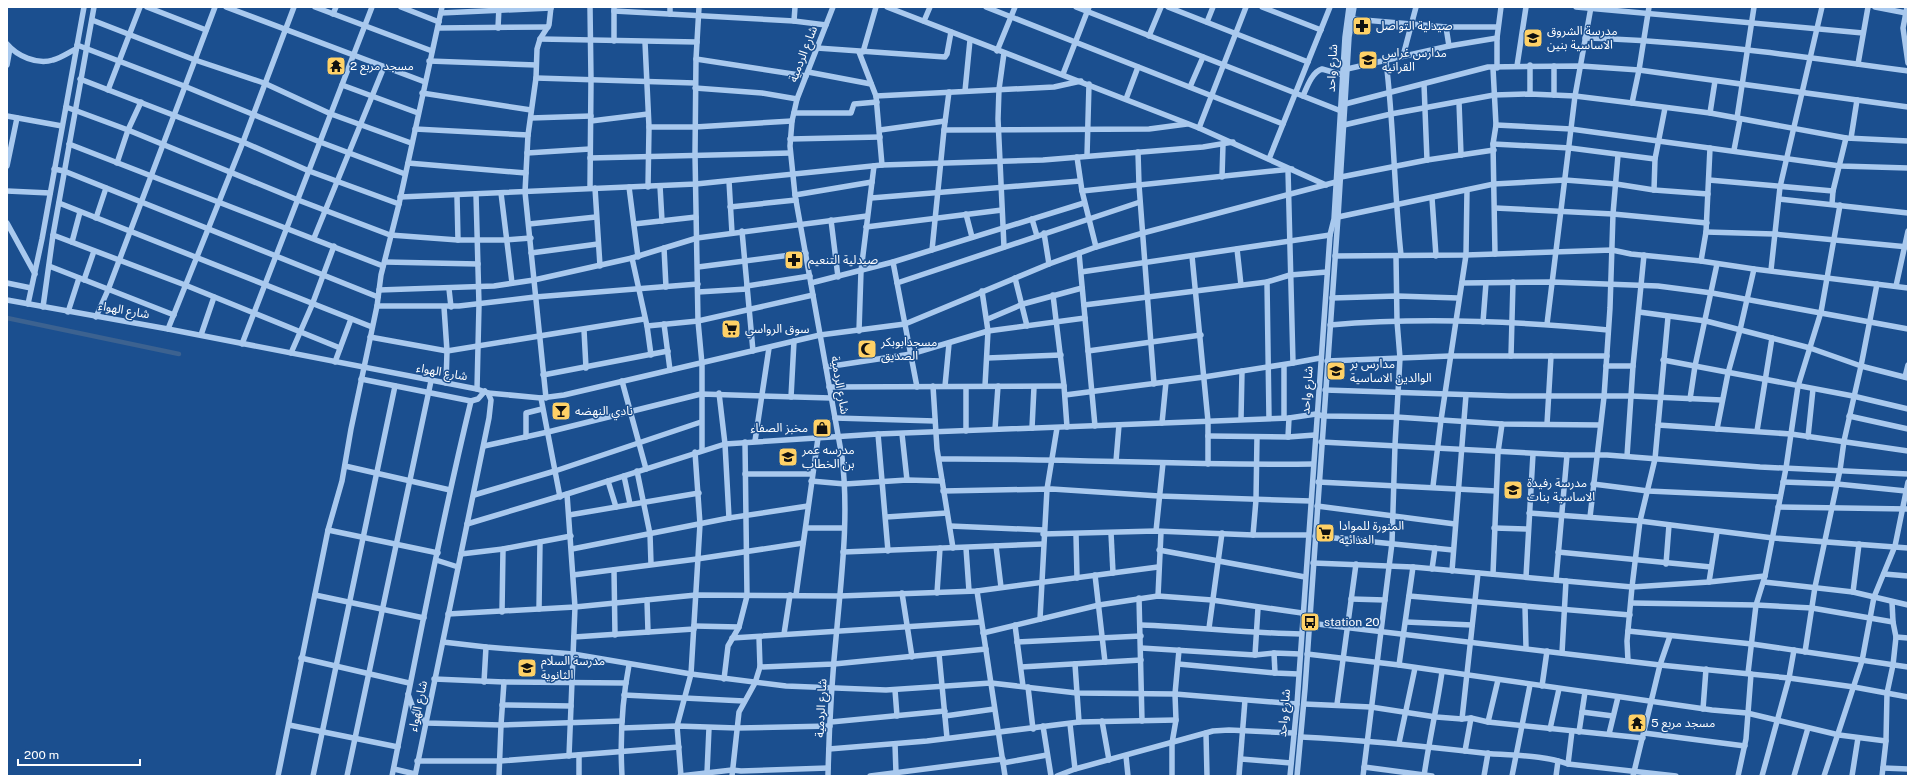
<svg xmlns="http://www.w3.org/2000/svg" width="1915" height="783" font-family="'Public Sans','Noto Sans Arabic',sans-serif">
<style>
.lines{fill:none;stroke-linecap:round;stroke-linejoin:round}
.canal{stroke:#3c6290;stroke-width:4.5}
.minor{stroke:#a9c9ee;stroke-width:5.5}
.labels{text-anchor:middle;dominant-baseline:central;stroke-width:3;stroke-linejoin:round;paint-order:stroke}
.poi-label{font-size:12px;fill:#fff;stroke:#1b4f8f;text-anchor:start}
.street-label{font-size:12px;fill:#fff;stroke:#1b4f8f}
</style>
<rect width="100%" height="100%" fill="#1b4f8f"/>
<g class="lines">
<path class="canal" d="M7,318l172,36"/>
<g class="minor">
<path d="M147,7l59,23"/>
<path d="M226,7l199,75"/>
<path d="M315,7l117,44"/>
<path d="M401,7l38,15"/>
<path d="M590,7l1,73 -1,108"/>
<path d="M699,7l-3,52 -1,95 3,167 4,43v86"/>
<path d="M887,7l312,121 127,57"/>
<path d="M986,7l297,117"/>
<path d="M1076,7l265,104"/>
<path d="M1168,7l140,55"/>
<path d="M1262,7l59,23"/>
<path d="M1576,7l287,26"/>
<path d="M1875,7l31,6"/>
<path d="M1907,7l-4,21 5,35"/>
<path d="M614,11l180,10 32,4"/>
<path d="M441,13l110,-5"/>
<path d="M333,14l3,-7"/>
<path d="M670,14v-7"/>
<path d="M1352,19l94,8h52"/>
<path d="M92,20l103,40 69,23 67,31 80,29"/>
<path d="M794,21l1,-14"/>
<path d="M924,21l6,-14"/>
<path d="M1207,22l6,-15"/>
<path d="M1446,27l3,19"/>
<path d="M438,28l110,-1"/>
<path d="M498,28l1,-21"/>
<path d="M1149,36l12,-29"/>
<path d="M1585,38c109,3 215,18 323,33"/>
<path d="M540,39l157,3"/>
<path d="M614,41v-34"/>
<path d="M645,42l4,85 -1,60"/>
<path d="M7,44c10,12 30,21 46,16 8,-2 16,-8 23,-11"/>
<path d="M77,45l107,41 136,56 85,32"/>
<path d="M817,48l128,9 2,-3 4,-22"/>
<path d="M997,51l18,-44"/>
<path d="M859,52l17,44 6,69"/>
<path d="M863,52l13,-45"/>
<path d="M1403,56l13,-49"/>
<path d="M696,59l110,17"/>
<path d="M429,61l107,4"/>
<path d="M1386,61c8,65 8,130 15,194"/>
<path d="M1858,64l10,-57"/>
<path d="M7,65l3,-17"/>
<path d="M1530,65v29"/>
<path d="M1517,66l9,-59"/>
<path d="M1493,68l3,57 -3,19 2,110"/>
<path d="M1497,68v-30l4,-31"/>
<path d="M1347,69l102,-23 48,-8"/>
<path d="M808,72l63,12"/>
<path d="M1063,74l26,-67"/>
<path d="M536,78l159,5"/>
<path d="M80,79l163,63 66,29 90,33"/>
<path d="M1424,84l3,76"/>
<path d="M342,85l76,28"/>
<path d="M1190,87l13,-30"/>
<path d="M695,88l67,5 35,6"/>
<path d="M108,90l32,-83"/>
<path d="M965,91l5,-51"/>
<path d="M422,93l109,17"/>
<path d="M1554,95v-29"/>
<path d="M876,96l178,-9 27,-6"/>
<path d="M1303,96c4,-9 9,-24 19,-27l21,6"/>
<path d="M1126,99l12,-32"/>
<path d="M1459,102l2,53"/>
<path d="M1632,103l7,-33 10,-63"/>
<path d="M1345,104l143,-37 93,-1 58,4 269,37"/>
<path d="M66,107l62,23 170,70 92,35 68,5h48l25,-2"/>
<path d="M794,113h57l3,-9 23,-2"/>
<path d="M1710,113l5,-32"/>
<path d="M7,116l55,10"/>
<path d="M531,118l60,-2"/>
<path d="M1737,118l17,-111"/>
<path d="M591,121l57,-7"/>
<path d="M1344,125l47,-11 103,-19 36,-1 45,2 57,7 78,10 136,25 62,3"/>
<path d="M1496,125l75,4 269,37 68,2"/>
<path d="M649,127h46l97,-6"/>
<path d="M1199,128l47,-121"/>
<path d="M415,129l113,6"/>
<path d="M880,130l65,-9"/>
<path d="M944,130l205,-1 38,-5"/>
<path d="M1851,138l6,-38"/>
<path d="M790,139l90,-2"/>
<path d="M69,144l314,122"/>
<path d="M1493,144l77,4 85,11"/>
<path d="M1734,150l6,-31"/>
<path d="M1138,152l1,33 15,199"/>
<path d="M527,153l63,-4"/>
<path d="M1087,156l2,-72"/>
<path d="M1077,157l5,34 14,56"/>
<path d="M590,158l200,-5"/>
<path d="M1269,159l61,-152"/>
<path d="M117,163l11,-33 13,-28"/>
<path d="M408,163l118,10"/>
<path d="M7,166l10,-48"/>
<path d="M54,169l10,2 314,126"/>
<path d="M1288,170l5,193"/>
<path d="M1222,177l1,-33"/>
<path d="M1709,180l124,11"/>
<path d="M729,181l3,52"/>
<path d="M660,186l2,35"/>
<path d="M629,187l9,70"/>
<path d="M595,188l5,78"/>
<path d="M1654,190l1,-31 10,-51"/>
<path d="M7,191l43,2"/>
<path d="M1082,191l210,-22"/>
<path d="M501,193l11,90"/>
<path d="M476,194l3,111 -2,84"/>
<path d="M795,195l77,-13"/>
<path d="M457,196l1,44"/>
<path d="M400,197l296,-13 186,-19 161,-5 160,-13 30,-5"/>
<path d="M871,198l209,-17"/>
<path d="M1432,198l4,58"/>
<path d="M1779,199l129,14"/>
<path d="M59,203l313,124"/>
<path d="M1832,204l1,-13 13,-53"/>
<path d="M730,207l66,-7"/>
<path d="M1495,208l118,6 94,9"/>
<path d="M966,214l6,23"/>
<path d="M1338,217l156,-33 71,-4 51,4 38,6 54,4"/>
<path d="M96,218l10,-30"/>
<path d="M1032,219l5,17"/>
<path d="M831,220l7,57"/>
<path d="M7,223l28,51"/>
<path d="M529,224l67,-7"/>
<path d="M634,224l62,-7"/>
<path d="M866,227l136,-17"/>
<path d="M742,231l11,120"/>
<path d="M1706,232l68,2 134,13"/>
<path d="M1044,233l5,31"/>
<path d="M53,235l132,50 155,63"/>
<path d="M314,238l70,-171"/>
<path d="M72,242l8,-30"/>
<path d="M1004,247l-6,-128 1,-30 5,-36"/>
<path d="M664,248l2,39"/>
<path d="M1237,249l4,36"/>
<path d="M932,250l12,-120 5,-38"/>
<path d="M531,253l67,-9"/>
<path d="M1079,253l16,173"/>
<path d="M1192,256l16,165v43"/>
<path d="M1335,256l131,-1 146,-5 19,4 70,7 53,8 154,19"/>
<path d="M632,258l15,68 4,29"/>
<path d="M1701,261l5,-29 4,-84"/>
<path d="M385,262l93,2"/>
<path d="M893,262l24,125"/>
<path d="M49,266l125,49"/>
<path d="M698,267l108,-14"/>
<path d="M1771,270l9,-83 42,-180"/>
<path d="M1081,272l249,-37"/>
<path d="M1015,278l12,48"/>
<path d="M84,280l10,-29"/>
<path d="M1267,282l2,136"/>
<path d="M7,283l24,5"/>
<path d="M811,283l82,-21 191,-59"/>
<path d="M897,283l243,-81"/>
<path d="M1462,283l90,-1 106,4 54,7 196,36"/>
<path d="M747,286l63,-10"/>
<path d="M1896,286l12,-55"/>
<path d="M449,289l2,18"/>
<path d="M379,290l115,-4 40,-6 98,-22 65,-20 170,-22"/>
<path d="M982,291l6,40 -3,55"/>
<path d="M698,292l49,-3"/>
<path d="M1053,295l11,91 3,41"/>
<path d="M1332,298l65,-2 61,2"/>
<path d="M7,300l161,29 309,60 11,4 3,7 -2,18 -74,358"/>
<path d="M28,304l14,-65 42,-232"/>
<path d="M1084,305l183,-23 23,-7 37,-3"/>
<path d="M377,306h82l76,-9 163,-13"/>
<path d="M43,307l10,-72 41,-228"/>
<path d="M444,307l3,44 -1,32"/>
<path d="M68,312l11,-34"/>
<path d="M1639,312l67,9 104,27 51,18 47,12"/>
<path d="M96,317l12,-27 107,-283"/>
<path d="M988,319l35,-15 59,-16"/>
<path d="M1483,322l3,-39"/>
<path d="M664,324l6,46"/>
<path d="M1547,324l28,-228 16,-89"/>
<path d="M1330,325c93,-8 186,-4 278,5"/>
<path d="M647,326l51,-5 115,-26"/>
<path d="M168,329l75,-187 51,-135"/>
<path d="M584,330l2,38"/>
<path d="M859,331l2,-60 13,-105"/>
<path d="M201,335l13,-38"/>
<path d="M370,337l77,14 197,-32"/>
<path d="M242,344l130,-337"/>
<path d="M1088,351l113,-16"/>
<path d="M291,353l21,-48 22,-59"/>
<path d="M1511,356l2,-74"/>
<path d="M987,358l74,-3"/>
<path d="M1663,360l190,36 55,13"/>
<path d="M1327,361l123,-5h157"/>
<path d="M335,362l16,-43"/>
<path d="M1606,366h27"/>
<path d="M826,367l85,-13 77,-23 97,-13"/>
<path d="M543,375l125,-24"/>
<path d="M1905,377l3,-12"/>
<path d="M361,379l110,22 7,-2 7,-8"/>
<path d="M622,381l24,88"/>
<path d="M933,386l4,63 16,99"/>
<path d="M945,386l4,-42"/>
<path d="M829,387l235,-1"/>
<path d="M966,387v44"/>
<path d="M1325,390l184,6h122l91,4"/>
<path d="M488,393l53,5 23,-3 256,-60 85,-11 144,-60 47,-17 47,-14 193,-51 5,-5 86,-17 67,-10"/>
<path d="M719,393l6,51 4,74"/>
<path d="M1065,395l139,-18 89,-14 27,-5"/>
<path d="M791,397l3,-56"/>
<path d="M541,398l19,99"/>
<path d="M546,398l-21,-206 3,-57 8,-57 1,-29 3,-10 9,-14 2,-18"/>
<path d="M1690,399l5,-33 22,-102"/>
<path d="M1849,416l59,13"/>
<path d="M835,418l100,3"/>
<path d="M1284,418v-53"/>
<path d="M1241,419l1,-48"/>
<path d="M1162,423l4,-41"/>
<path d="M1547,424l4,-68"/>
<path d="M1658,425l133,9 117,17"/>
<path d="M1032,428l2,-41"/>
<path d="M995,429l3,-43"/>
<path d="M1717,429l11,-56 12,-43 14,-61"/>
<path d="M1757,431l15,-93"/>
<path d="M878,434l10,117"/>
<path d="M902,434l5,46"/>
<path d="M1208,436l80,1 27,-2"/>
<path d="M526,437v-24l16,-4"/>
<path d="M1288,437l1,-19"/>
<path d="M1808,437l5,-48"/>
<path d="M755,441l14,-93"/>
<path d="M1321,442l246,13h40l153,12 148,7"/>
<path d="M484,446l64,-14 153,-38 130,4"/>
<path d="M1627,456l6,-90 11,-111"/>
<path d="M939,459c125,-1 249,7 374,5"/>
<path d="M1116,461l3,-36"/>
<path d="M345,466l105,24"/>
<path d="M637,471l13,63 1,30"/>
<path d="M745,474h67"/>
<path d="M624,476l6,28"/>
<path d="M608,481l8,26"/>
<path d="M811,481l34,3 62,-4 35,1"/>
<path d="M1318,482l178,9"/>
<path d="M1783,482l54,2 69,7"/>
<path d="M1593,484l55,7 132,6"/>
<path d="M1433,486l8,-66 25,-165 1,-65"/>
<path d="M943,491l109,-2 107,7 152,5"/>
<path d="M567,494l8,113 -6,149"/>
<path d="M474,495l81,-24 146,-49"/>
<path d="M1317,506l138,18"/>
<path d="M1778,507l130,2"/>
<path d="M1529,513l111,8 133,17 135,10"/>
<path d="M569,515l130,-22"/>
<path d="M886,517l61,-4"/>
<path d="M1590,517l14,-120 6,-89 3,-94 5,-59"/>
<path d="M467,524l100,-30 158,-50 153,-10 411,-16 27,-4 7,2 73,1 106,7 98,1"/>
<path d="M950,526l94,4"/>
<path d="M806,528h38"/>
<path d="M1494,528l34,1"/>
<path d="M328,530l110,23"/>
<path d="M1156,531l7,-68"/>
<path d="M1111,533l2,40"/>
<path d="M1043,534l113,-3 97,4h55"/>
<path d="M1076,534l1,44"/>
<path d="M1253,535l3,-35 1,-63"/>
<path d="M1315,536l138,14"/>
<path d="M996,546l5,41"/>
<path d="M966,548l3,43"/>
<path d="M572,549l157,-31 79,-12"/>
<path d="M1159,550l146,27"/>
<path d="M843,552l200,-8"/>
<path d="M1558,552l153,15"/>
<path d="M461,554l42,-5 68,-13"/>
<path d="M436,560l22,7"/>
<path d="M1313,563l100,4 219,20 77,-5 56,-6"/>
<path d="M1666,564l3,-39"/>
<path d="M1432,569l3,-21"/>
<path d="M614,570l1,65"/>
<path d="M1452,571l14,-176"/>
<path d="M1493,574l5,-122 4,-28"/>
<path d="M1884,574l24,2"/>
<path d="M573,575l124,-16 106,-16"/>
<path d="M1095,575l10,87"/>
<path d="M1526,577l7,-123"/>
<path d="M1556,580l11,-125"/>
<path d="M1709,582l8,-50"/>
<path d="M1764,582l89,10 55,13"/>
<path d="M977,591l28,185"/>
<path d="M1853,592l6,-48"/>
<path d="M902,593l10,64"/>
<path d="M937,593l3,-45"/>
<path d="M315,595l109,23"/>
<path d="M796,595l22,-157"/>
<path d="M1158,596l3,-64"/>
<path d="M1409,596l221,19"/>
<path d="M1139,598l3,123"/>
<path d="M1351,599l34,1"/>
<path d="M647,600l1,32"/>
<path d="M1892,602l1,20"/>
<path d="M1631,603l125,2 56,3 81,14 3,15 12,1"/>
<path d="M1525,606l1,42"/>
<path d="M539,609l1,-67"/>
<path d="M502,612l1,-63"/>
<path d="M448,614l127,-7 121,-12 144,1 137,-5 181,-24"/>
<path d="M1040,619l7,-130 10,-61"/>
<path d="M1406,622l66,3"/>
<path d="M1309,623l351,42 129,13 65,9 54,10"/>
<path d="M1015,625l8,61"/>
<path d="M1141,625c53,2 107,8 160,9"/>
<path d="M694,626l45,1"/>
<path d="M1209,628l13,-95"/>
<path d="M1628,631l124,13 156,23"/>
<path d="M983,633l116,-28 59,-9 54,4 90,13"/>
<path d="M784,634l6,-39"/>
<path d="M574,637l120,-8"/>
<path d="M732,638l249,-16"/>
<path d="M443,642l43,5 87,7 118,20 95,12 100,4 105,-7 86,10 98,1 122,10"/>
<path d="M1017,642l124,-6"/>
<path d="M1141,648l114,7 19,-2 26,1"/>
<path d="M1805,652l10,-65 25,-117 4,-29 17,-75 16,-82"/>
<path d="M1274,653l1,20"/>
<path d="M1562,653l4,-72"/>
<path d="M939,654l8,84"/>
<path d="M1307,654l92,11 313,45 35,3 92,22 47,6"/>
<path d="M1255,655l3,-47"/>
<path d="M301,658l108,25"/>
<path d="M1628,661l-1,-20 5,-54 8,-66 15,-62 13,-142"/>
<path d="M1075,664l4,58"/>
<path d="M1178,664l97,9 23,1"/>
<path d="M1399,665l14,-98"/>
<path d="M760,667l74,-3 152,-15"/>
<path d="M1021,667l120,-7"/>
<path d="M1748,673l8,-68 9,-29 21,-108 12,-82 23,-74 19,-107"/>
<path d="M434,679l70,3 122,1"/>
<path d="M724,679l4,-33 11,-19 8,-31 -2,-154"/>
<path d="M484,682l2,-35"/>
<path d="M1542,686l5,-35"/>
<path d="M1028,687l5,42"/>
<path d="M895,690l2,26"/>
<path d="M408,694l6,17 12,12 75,2 121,-4"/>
<path d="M624,695l120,6"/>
<path d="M1304,704l67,3 65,10 26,2 9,-1 17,4 155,16"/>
<path d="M1337,704l19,-140"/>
<path d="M502,705l69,1"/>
<path d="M1703,709l3,-40"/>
<path d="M1582,712l31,4"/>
<path d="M945,716l49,-7"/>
<path d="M1462,719l16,-146"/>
<path d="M1102,721l7,39"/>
<path d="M831,722l114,-11"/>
<path d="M1488,722l10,-42"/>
<path d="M1070,724l5,45"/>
<path d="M289,725l109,22"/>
<path d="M1043,726l8,50"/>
<path d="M622,728l55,-2 60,2 93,-2"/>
<path d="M1550,729l9,-40"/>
<path d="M1579,732l6,-40"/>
<path d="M1206,733l1,43"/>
<path d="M1644,733l101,13"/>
<path d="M1609,734l9,-37"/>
<path d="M1301,737c61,3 121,9 182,16 28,3 58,1 85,11l108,12"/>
<path d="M1399,743l16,-75"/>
<path d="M895,744l1,29"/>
<path d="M829,749l98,-8 152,-19 97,-2"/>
<path d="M1465,751l6,-33"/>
<path d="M1126,756l2,20"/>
<path d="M1241,759l50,4"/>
<path d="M417,761h83l179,-14"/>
<path d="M1003,763l44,-8"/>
<path d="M1568,764l4,-33"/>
<path d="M1364,767l68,9"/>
<path d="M1883,768l25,1"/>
<path d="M394,769l21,5"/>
<path d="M707,773l2,-45"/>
<path d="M278,776l50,-246 14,-49 9,-52 26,-123 4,-31 18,-71 43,-197"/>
<path d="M313,776l82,-390"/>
<path d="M347,776l84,-395"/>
<path d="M392,776c25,-125 49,-251 79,-375"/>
<path d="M499,776l2,-51 3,-43"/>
<path d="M579,776v-21"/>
<path d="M622,776c-2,-37 0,-75 7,-111"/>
<path d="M680,776l52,-6 9,1 87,-3"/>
<path d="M681,776l-4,-50 14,-52 9,-150 -5,-72"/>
<path d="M732,776l7,-64 16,-29 5,-16 -1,-30"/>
<path d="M828,776c1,-50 4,-99 9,-149 5,-56 12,-113 5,-170l-47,-262 -5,-49 2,-25 5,-22 36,-92"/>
<path d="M870,776l133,-17"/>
<path d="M1057,776l18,-7 138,-38 16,-1 65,3"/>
<path d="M1172,776v-33l4,-23 -1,-26 4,-44"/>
<path d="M1239,776l6,-76"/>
<path d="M1290,776l7,-72 33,-469 4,-16 11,-182 4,-30"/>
<path d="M1297,776l8,-87 33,-472 11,-180 5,-30"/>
<path d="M1363,776l29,-233 3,-98 5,-87 -3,-37 -1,-65"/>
<path d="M1424,776c5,-35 13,-69 18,-104"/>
<path d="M1484,776l4,-23"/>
<path d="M1512,776l18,-91"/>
<path d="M1556,776l2,-15"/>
<path d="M1633,776l27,-111 10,-29"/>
<path d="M1738,776l8,-37 5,-65"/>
<path d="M1762,776l27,-98 5,-28"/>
<path d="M1794,776l14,-48"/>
<path d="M1824,776l38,-115 12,-64 21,-51 13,-64"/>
<path d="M1852,776l6,-38"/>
<path d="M1882,776l4,-35 1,-48 6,-28 3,-28"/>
</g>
</g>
<defs>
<symbol id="pharmacy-square" viewBox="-11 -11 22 22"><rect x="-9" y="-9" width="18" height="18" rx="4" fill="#ffd166" stroke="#1b4f8f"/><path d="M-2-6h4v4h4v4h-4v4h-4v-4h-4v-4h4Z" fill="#111"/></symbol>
<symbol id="school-square" viewBox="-11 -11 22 22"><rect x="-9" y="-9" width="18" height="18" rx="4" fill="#ffd166" stroke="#1b4f8f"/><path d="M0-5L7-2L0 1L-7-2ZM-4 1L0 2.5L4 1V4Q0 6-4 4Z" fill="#111"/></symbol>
<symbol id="temple-square" viewBox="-11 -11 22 22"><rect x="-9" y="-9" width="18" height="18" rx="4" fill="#ffd166" stroke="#1b4f8f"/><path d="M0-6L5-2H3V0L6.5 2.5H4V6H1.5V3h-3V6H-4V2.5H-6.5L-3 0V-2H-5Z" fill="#111"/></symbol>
<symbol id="supermarket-square" viewBox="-11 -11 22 22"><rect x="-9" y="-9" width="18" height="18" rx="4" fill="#ffd166" stroke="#1b4f8f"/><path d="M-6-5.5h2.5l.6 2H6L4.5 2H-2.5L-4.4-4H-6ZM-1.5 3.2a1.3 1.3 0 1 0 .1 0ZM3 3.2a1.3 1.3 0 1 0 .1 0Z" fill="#111"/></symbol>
<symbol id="mosque-square" viewBox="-11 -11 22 22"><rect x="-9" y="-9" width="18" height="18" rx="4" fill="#ffd166" stroke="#1b4f8f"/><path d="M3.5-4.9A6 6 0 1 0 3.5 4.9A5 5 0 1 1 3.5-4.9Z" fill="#111"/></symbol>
<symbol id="bar-square" viewBox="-11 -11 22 22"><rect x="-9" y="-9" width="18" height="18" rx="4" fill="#ffd166" stroke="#1b4f8f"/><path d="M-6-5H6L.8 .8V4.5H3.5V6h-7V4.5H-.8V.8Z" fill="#111"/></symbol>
<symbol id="shop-square" viewBox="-11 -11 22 22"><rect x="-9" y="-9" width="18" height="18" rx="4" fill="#ffd166" stroke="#1b4f8f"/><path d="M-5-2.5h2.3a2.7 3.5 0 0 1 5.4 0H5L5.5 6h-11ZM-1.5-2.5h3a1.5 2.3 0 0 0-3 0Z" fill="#111"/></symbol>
<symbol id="bus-square" viewBox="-11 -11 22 22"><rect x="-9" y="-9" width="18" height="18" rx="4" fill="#ffd166" stroke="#1b4f8f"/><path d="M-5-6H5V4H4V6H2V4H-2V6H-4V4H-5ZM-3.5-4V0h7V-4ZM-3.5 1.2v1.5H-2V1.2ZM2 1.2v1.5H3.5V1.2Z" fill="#111"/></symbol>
</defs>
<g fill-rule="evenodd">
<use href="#pharmacy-square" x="1351" y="15" width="22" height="22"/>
<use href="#school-square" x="1522" y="27" width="22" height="22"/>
<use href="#school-square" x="1357" y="49" width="22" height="22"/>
<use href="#temple-square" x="325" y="55" width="22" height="22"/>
<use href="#pharmacy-square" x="783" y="249" width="22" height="22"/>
<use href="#supermarket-square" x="720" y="318" width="22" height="22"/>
<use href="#mosque-square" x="856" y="338" width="22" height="22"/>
<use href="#school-square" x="1325" y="360" width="22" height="22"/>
<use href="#bar-square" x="550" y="400" width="22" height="22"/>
<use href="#shop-square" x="811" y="417" width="22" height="22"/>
<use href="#school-square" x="777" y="446" width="22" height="22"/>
<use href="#school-square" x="1502" y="479" width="22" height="22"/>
<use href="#supermarket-square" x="1314" y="522" width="22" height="22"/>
<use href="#bus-square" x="1299" y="611" width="22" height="22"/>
<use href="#school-square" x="516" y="657" width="22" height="22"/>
<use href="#temple-square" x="1626" y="712" width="22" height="22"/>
</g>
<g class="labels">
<g class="poi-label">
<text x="1376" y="26">صيدلية التواصل</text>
<text x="1547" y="31">مدرسة الشروق<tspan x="1547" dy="14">الاساسية بنين</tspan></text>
<text x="1382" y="53">مدارس غراس<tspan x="1382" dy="14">القرانية</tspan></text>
<text x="350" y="66">مسجد مربع 2</text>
<text x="808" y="260">صيدلية التنعيم</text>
<text x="745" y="329">سوق الرواسي</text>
<text x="881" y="342">مسجدابوبكر<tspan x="881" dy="14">الصديق</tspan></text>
<text x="1350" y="364">مدارس بر<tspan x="1350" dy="14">الوالدين الاساسية</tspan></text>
<text x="575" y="411">نادي النهضه</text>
<text x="808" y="428" text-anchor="end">مخبز الصفاء</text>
<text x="802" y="450">مدرسه عمر<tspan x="802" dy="14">بن الخطاب</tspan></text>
<text x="1527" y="483">مدرسة رفيدة<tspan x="1527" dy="14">الاساسية بنات</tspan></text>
<text x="1339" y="526">المنورة للموادا<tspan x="1339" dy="14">الغذائية</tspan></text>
<text x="1324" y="622">station 20</text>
<text x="541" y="661">مدرسة السلام<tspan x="541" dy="14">الثانوية</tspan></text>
<text x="1651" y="723">مسجد مربع 5</text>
</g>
<g class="street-label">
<text transform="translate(803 54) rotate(-69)">شارع الردمية</text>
<text transform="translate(1332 68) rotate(-87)">شارع واحد</text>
<text transform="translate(124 310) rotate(10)">شارع الهواء</text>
<text transform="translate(442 372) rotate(10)">شارع الهواء</text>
<text transform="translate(840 385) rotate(80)">شارع الردمية</text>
<text transform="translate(1307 390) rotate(-86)">شارع واحد</text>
<text transform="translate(418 706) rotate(-78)">شارع الهواء</text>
<text transform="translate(821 708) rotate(-87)">شارع الردمية</text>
<text transform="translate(1284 713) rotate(-85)">شارع واحد</text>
</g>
</g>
<rect width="1915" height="783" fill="none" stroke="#ffffff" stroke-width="16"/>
<path d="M18 759v6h122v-6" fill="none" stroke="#ffffff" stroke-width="2"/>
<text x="24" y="759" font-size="12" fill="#ffffff" stroke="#1b4f8f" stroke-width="3" paint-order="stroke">200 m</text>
</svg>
